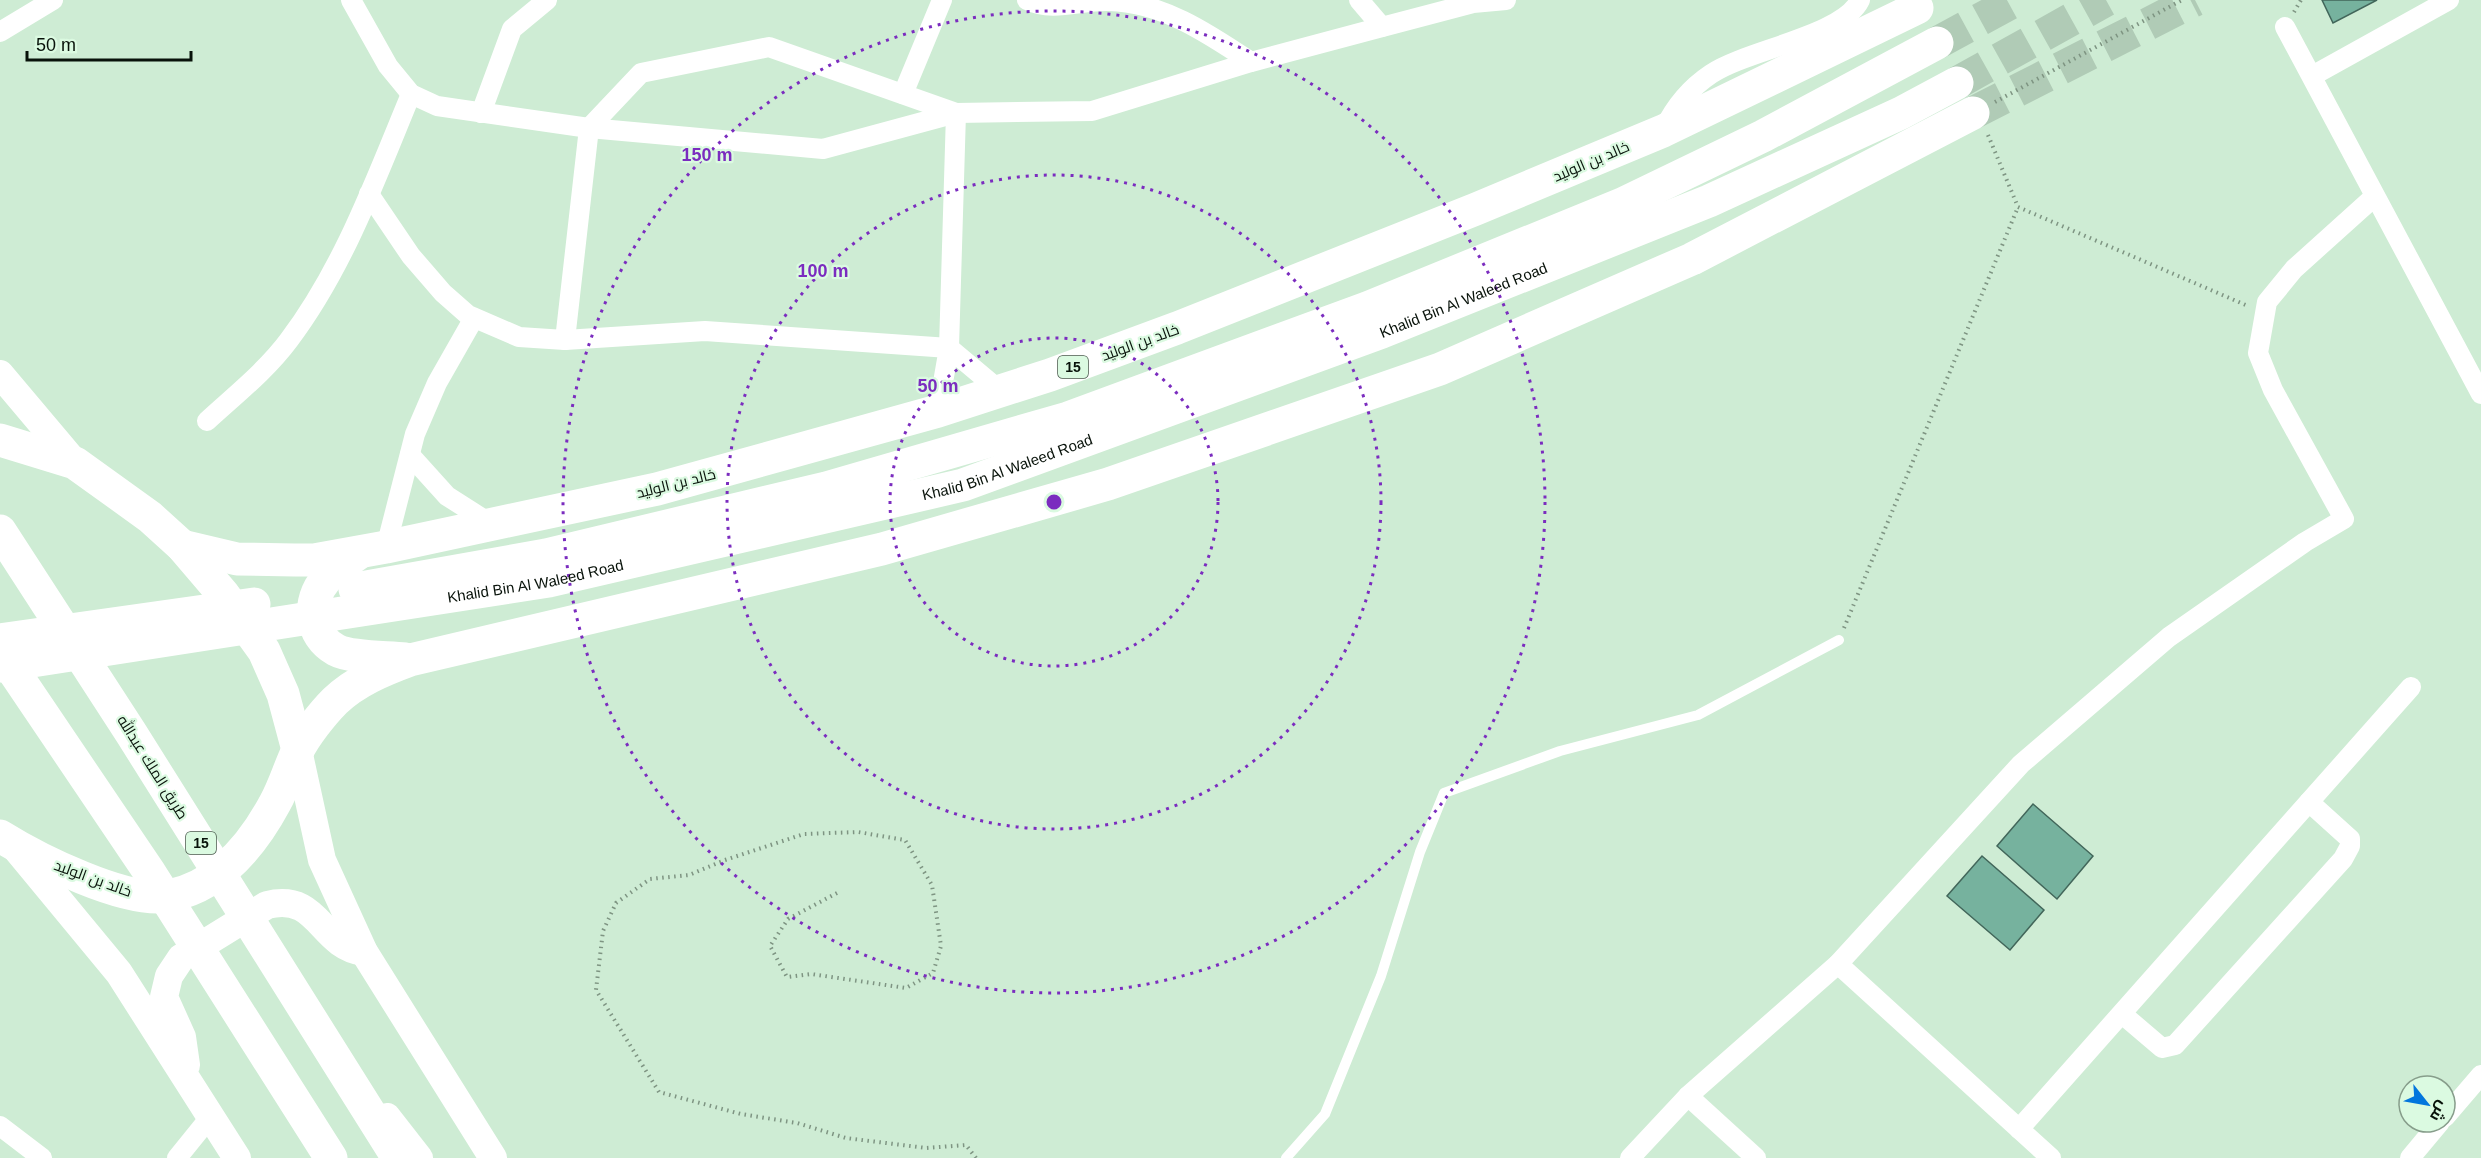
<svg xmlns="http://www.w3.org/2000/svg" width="2481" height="1158" font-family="Helvetica,Cairo,sans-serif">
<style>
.building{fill:#76b29e;stroke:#42665a;stroke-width:1.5}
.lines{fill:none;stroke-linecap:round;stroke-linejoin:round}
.trunk-tunnel{stroke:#b0cbb6;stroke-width:33;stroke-dasharray:33 16;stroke-linecap:butt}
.path{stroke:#7e9482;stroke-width:4;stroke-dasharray:1.5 4.5;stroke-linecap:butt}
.service{stroke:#fff;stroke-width:10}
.minor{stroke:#fff;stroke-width:20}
.secondary{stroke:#fff;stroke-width:28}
.trunk{stroke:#fff;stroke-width:33}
.motorway{stroke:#fff;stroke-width:33}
.ring{fill:none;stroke:#7b2cbf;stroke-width:3;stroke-dasharray:3 6}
.labels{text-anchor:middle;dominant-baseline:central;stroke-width:4.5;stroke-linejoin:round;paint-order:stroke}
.shield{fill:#dbfae1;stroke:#47584a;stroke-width:1.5}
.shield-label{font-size:14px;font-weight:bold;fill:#08120a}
.street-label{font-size:15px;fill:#08120a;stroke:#dbfae1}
.centre{fill:#7b2cbf;stroke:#dbfae1;stroke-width:3}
.ring-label{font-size:18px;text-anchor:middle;font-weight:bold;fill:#7b2cbf;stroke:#dbfae1;stroke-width:4.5;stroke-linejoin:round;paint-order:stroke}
</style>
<rect width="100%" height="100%" fill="#ceecd4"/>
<g class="building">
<path d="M2322,0h55l-44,23z"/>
<path d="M2033,804l60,52 -36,43 -60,-53z"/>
<path d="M1982,856l62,54 -34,40 -63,-54z"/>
</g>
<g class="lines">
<g class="trunk-tunnel">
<path d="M1937,43l79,-43"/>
<path d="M1957,83l149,-83"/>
<path d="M1973,113l222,-113"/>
</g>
<g class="path">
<path d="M2294,12l7,-12"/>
<path d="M1995,102l187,-102"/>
<path d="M1988,135l30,72 230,99"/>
<path d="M1844,628l174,-421"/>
<path d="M837,893l-49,26 -18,27 17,31 24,-3 95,14 27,-15 8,-27 -9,-61 -27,-45 -47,-8 -54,2 -79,26 -36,15 -39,4 -34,24 -13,28 -7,59 63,102 82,22 56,9 49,15 80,10 40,-3 10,13"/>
</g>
<path class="service" d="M1286,1158l39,-44 56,-138 39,-124 24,-59 116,-42 138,-36 141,-75"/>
<g class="minor">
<path d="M351,0l37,66 23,28 26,12 152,22 234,21 133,-36 136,-2 159,-49 131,-35 91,-24 33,-3"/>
<path d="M1027,0c27,13 53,0 82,1 53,1 100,33 142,61"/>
<path d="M1359,0l23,27"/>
<path d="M2285,27l196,367"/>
<path d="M0,32l53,-32"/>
<path d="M2312,76l137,-76"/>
<path d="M903,94l39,-94"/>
<path d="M481,113l31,-84 35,-29"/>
<path d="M1664,129c11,-23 26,-41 47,-55 35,-24 132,-38 149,-74"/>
<path d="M369,194l42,62 32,37 25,22 51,22 46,3 140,-9 244,17 50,42"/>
<path d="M565,340l24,-212 52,-55 128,-26 187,66 -7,235 -11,63"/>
<path d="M207,421c27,-25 59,-50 82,-81 55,-73 87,-162 122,-246"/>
<path d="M410,455l37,41 44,28"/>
<path d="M386,547l29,-113 22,-51 37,-65"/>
<path d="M1838,964l213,194"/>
<path d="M2122,1014l40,34 13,-3 168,-186 7,-13v-7l-41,-37"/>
<path d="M1688,1096l68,62"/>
<path d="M2445,1117l36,-42"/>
<path d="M0,1126l42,32"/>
<path d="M2019,1129l392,-442"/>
<path d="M177,1158l34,-42"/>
<path d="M1630,1158l58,-62 150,-132 183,-200 148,-127 136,-95 39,-23 -71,-129 -15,-37 9,-51 27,-33 80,-72"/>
<path d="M2410,1158l30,-36"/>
</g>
<g class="secondary">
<path d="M0,374l75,89"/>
<path d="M298,750l24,110 42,92 129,206"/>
<path d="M14,846l105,127 118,185"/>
<path d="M186,1065l-4,-28 -18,-40 5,-21 12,-18 86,-53c53,-13 52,41 97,47"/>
<path d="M387,1117l32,41"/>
</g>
<g class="trunk">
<path d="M0,440l75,23 75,54 32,29 41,48 41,57 19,43 15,56"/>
<path d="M182,546l55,13 58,1h19l72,-13 271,-58 281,-78 112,-36 127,-47 299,-119 187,-78 254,-123"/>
<path d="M359,553c-11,8 -24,16 -33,26 -19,22 -17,56 10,71 15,8 51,7 69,9"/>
<path d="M355,589l191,-34 280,-67 242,-70 299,-110 255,-104 141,-68 174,-93"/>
<path d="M0,640l254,-36"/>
<path id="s1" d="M0,666l549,-85 414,-96 419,-153 327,-131 192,-88 56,-30"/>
<path d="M0,836c37,23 126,68 169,60 50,-10 84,-52 106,-93 9,-16 14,-34 22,-51 8,-16 25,-38 38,-51 21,-20 48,-31 75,-41l472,-111 226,-65 332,-115 252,-110 281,-146"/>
</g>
<g class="motorway">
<path d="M0,531l131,202 267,425"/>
<path d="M0,651l150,222 181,285"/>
</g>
</g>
<g class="ring">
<circle cx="1054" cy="502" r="164"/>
<circle cx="1054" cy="502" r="327"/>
<circle cx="1054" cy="502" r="491"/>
</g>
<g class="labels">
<g class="shield">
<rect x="1058" y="356" width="30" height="22" rx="4.5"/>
<rect x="186" y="832" width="30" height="22" rx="4.5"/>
</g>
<g class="shield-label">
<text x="1073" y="367">15</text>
<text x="201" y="843">15</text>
</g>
<g class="street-label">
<text transform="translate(1591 161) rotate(-23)">خالد بن الوليد</text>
<text stroke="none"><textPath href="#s1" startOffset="1514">Khalid Bin Al Waleed Road</textPath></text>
<text transform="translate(1140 342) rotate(-20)">خالد بن الوليد</text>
<text stroke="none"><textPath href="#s1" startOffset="1028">Khalid Bin Al Waleed Road</textPath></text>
<text transform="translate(676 483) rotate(-14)">خالد بن الوليد</text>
<text stroke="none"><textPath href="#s1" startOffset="542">Khalid Bin Al Waleed Road</textPath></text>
<text transform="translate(153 767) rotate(58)">طريق الملك عبدالله</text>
<text transform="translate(93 878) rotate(20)">خالد بن الوليد</text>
</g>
</g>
<circle cx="1054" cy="502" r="9" class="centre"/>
<g class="ring-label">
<text x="707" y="161">150 m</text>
<text x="823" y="277">100 m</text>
<text x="938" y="392">50 m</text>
</g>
<g transform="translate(2427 1104) rotate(121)"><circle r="28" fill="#dbfae1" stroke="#879d8b" stroke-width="1.5"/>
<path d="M0-4.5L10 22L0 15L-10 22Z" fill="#0376dd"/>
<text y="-9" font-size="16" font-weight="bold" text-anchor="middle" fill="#08120a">ش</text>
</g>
<path d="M27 51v9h164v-9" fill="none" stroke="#08120a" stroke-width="3"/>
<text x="36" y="51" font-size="18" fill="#08120a" stroke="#dbfae1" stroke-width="4.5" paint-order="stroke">50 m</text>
</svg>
